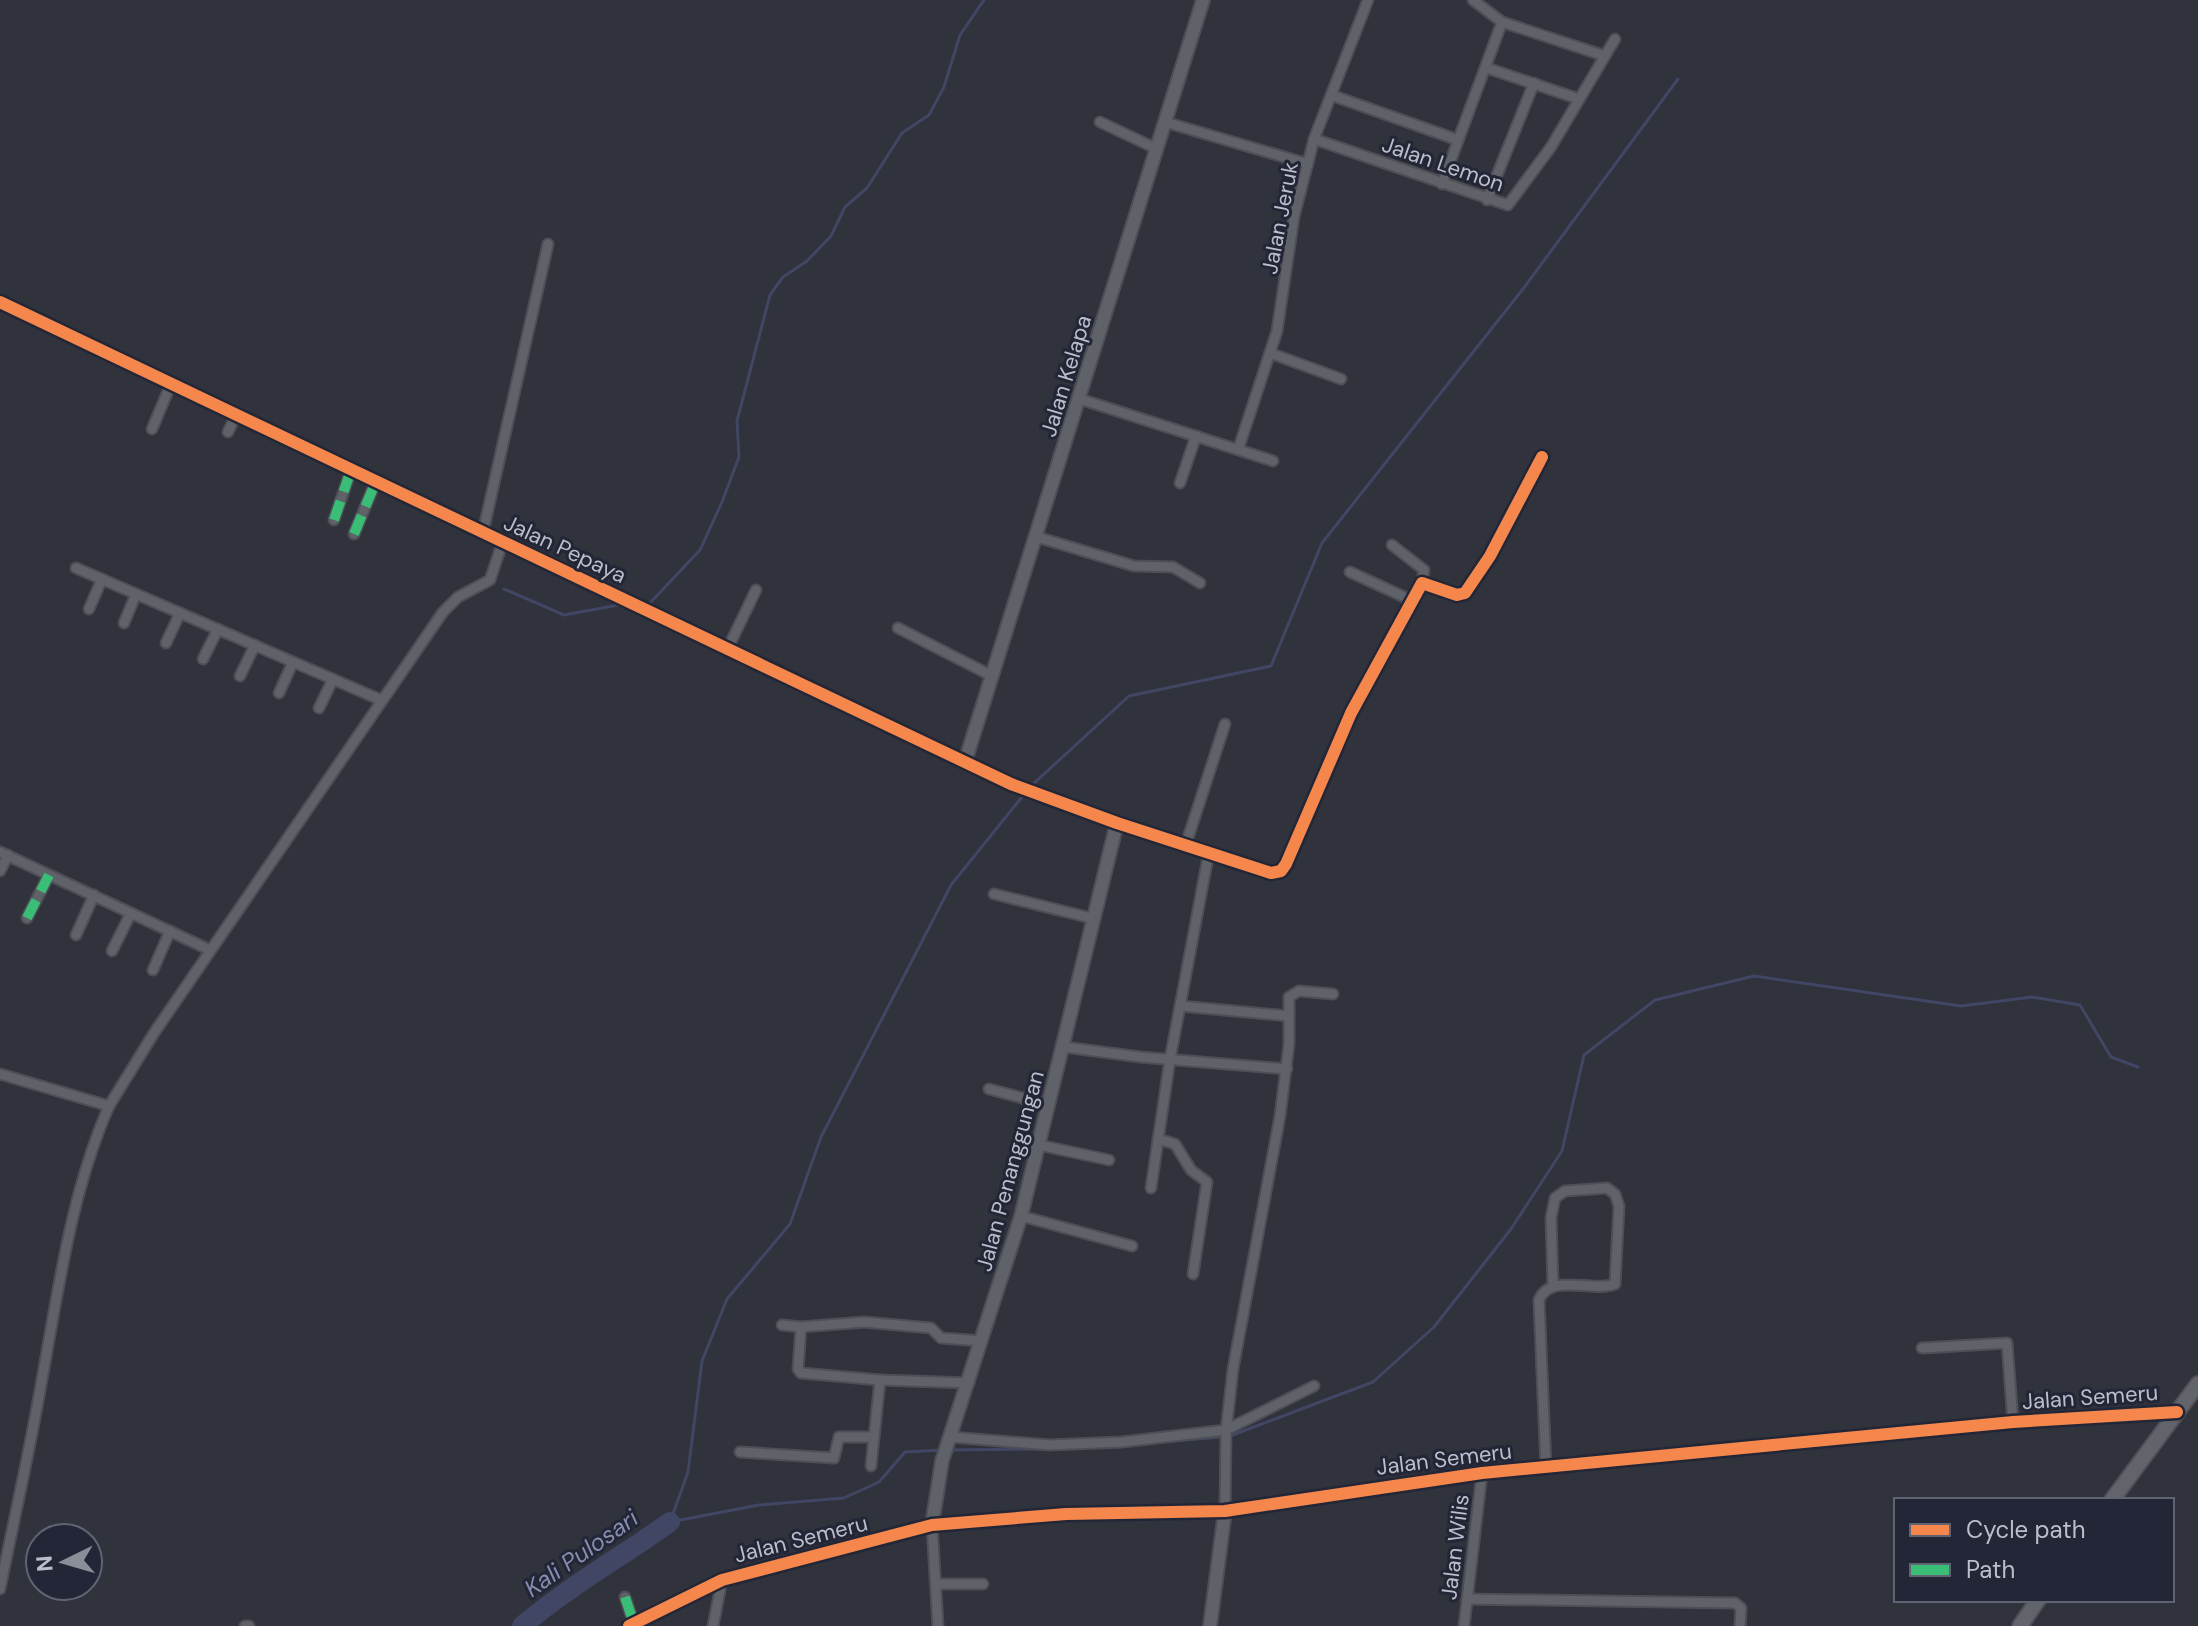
<svg xmlns="http://www.w3.org/2000/svg" width="2198" height="1626" font-family="'DM Sans',sans-serif">
<style>
.lines{fill:none;stroke-linecap:round;stroke-linejoin:round}
.stream{stroke:#414664;stroke-width:3}
.river{stroke:#414664;stroke-width:20}
.minor-casing{stroke:#4e4f56;stroke-width:13}
.tertiary-casing{stroke:#4e4f56;stroke-width:16}
.primary-casing{stroke:#4e4f58;stroke-width:18}
.minor{stroke:#60626a;stroke-width:9}
.tertiary{stroke:#60626a;stroke-width:12}
.primary{stroke:#62646c;stroke-width:14}
.quiet{stroke:#3abd76;stroke-width:10;stroke-dasharray:20 10;stroke-linecap:butt}
.cycleway-casing{stroke:#232637;stroke-width:17}
.cycleway{stroke:#f5874c;stroke-width:12}
.labels{text-anchor:middle;dominant-baseline:central;stroke-width:6;stroke-linejoin:round;paint-order:stroke}
.street-label{font-size:22px;fill:#bcbecb;stroke:#232637}
.water-label{font-size:24px;font-style:italic;fill:#878dae;stroke:#232637}
</style>
<rect width="100%" height="100%" fill="#30323c"/>
<g class="lines">
<g class="stream">
<path d="M504,589l60,26 60,-11"/>
<path d="M648,605l52,-55 22,-48 17,-45 -2,-36 33,-126 13,-18 24,-16 24,-25 14,-29 22,-19 35,-55 27,-18 15,-28 16,-52 24,-35"/>
<path d="M1031,786l98,-90 142,-30 51,-123 201,-254 155,-210"/>
<path d="M1230,1436l143,-54 61,-55 77,-98 51,-78 22,-96 71,-55 99,-24 207,30 71,-9 48,8 31,52 27,10"/>
<path d="M1082,1448l140,-11"/>
<path d="M950,1450l89,-1"/>
<path d="M670,1522l18,-50 14,-111 25,-62 63,-75 31,-87 130,-252 75,-93"/>
<path d="M670,1522l89,-17 85,-7 35,-16 26,-30 38,-2"/>
</g>
<path class="river" d="M522,1626c46,-39 99,-69 148,-104"/>
<defs>
<g id="minor">
<path d="M1502,22l103,34"/>
<path d="M1487,68l92,31"/>
<path d="M1331,95l127,45"/>
<path d="M1100,122l57,27"/>
<path d="M1165,122l143,42"/>
<path d="M1314,139l194,66 43,-58 64,-108"/>
<path d="M1442,184l60,-162 -29,-22"/>
<path d="M1487,200l47,-117"/>
<path d="M1270,353l71,26"/>
<path d="M1080,399l193,62"/>
<path d="M152,429l19,-45"/>
<path d="M228,432l8,-17"/>
<path d="M1239,447l38,-116 17,-114 20,-78 54,-139"/>
<path d="M1180,483l16,-47"/>
<path d="M334,520l17,-50"/>
<path d="M483,532l65,-288"/>
<path d="M354,534l22,-53"/>
<path d="M1037,537l97,29 39,1 27,16"/>
<path d="M1392,545l32,25 -2,13"/>
<path d="M76,568l305,132"/>
<path d="M1350,572l63,29"/>
<path d="M89,609l13,-30"/>
<path d="M124,623l12,-29"/>
<path d="M898,628l94,48"/>
<path d="M166,643l14,-30"/>
<path d="M728,648l28,-58"/>
<path d="M203,659l15,-30"/>
<path d="M240,676l15,-31"/>
<path d="M279,693l14,-31"/>
<path d="M319,708l14,-29"/>
<path d="M1117,823l154,50 10,-2 70,-158 71,-130 35,12 8,-2 25,-37 52,-99"/>
<path d="M1186,844l39,-120"/>
<path d="M0,852l210,98"/>
<path d="M0,871l8,-16"/>
<path d="M994,894l101,25"/>
<path d="M27,918l22,-43"/>
<path d="M76,935l18,-40"/>
<path d="M112,951l19,-38"/>
<path d="M153,970l17,-39"/>
<path d="M1180,1006l109,10"/>
<path d="M1064,1047l76,10 147,12"/>
<path d="M0,1074l109,32 45,-73 289,-421 15,-15 32,-17 13,-39"/>
<path d="M989,1089l60,16"/>
<path d="M1158,1139l17,5 16,26 16,12 -14,92"/>
<path d="M1039,1145l70,15"/>
<path d="M1151,1188l19,-129 39,-207"/>
<path d="M1021,1216l111,30"/>
<path d="M782,1325l19,2 -3,42 3,4 79,7"/>
<path d="M801,1327l63,-5 67,6 10,10 41,3"/>
<path d="M1922,1348l85,-5 6,79"/>
<path d="M950,1437l99,8 73,-3 104,-12 88,-44"/>
<path d="M740,1452l94,6 5,-21h35"/>
<path d="M871,1466l9,-86 89,3"/>
<path d="M1546,1468l-7,-168c12,-28 53,-7 76,-16l4,-78 -4,-12 -8,-6 -42,3 -10,7 -4,20 2,67"/>
<path d="M1225,1511l1,-80 7,-62 47,-253 9,-72v-47l10,-6 34,3"/>
<path d="M936,1584h47"/>
<path d="M0,1589c14,-70 30,-139 42,-210 17,-92 29,-186 67,-273"/>
<path d="M625,1597l9,27"/>
<path d="M1467,1599l268,4 6,5 -1,18"/>
<path d="M245,1626h4"/>
<path d="M629,1626l93,-46 210,-55 6,101"/>
<path d="M713,1626l9,-46"/>
<path d="M1464,1626l18,-153"/>
</g>
<g id="tertiary">
<path d="M0,302l1011,482 106,39 -96,393 -79,245 -10,64 134,-11 159,-3 257,-38 531,-51 164,-10"/>
<path d="M965,762l238,-762"/>
<path d="M1210,1626l15,-115"/>
</g>
<g id="primary">
<path d="M2112,1500l86,-116"/>
<path d="M2020,1626l18,-26"/>
</g>
</defs>
<use href="#minor" class="minor-casing"/>
<use href="#tertiary" class="tertiary-casing"/>
<use href="#primary" class="primary-casing"/>
<use href="#minor" class="minor"/>
<use href="#tertiary" class="tertiary"/>
<use href="#primary" class="primary"/>
<g class="quiet">
<path d="M334,520l17,-50"/>
<path d="M354,534l22,-53"/>
<path d="M27,918l22,-43"/>
<path d="M625,1597l9,27"/>
</g>
<defs>
<g id="cycleway">
<path d="M0,302l1011,482 106,39 154,50 10,-2 5,-7 65,-151 71,-130 35,12 8,-2 25,-37 52,-99"/>
<path d="M629,1626l93,-46 210,-55 134,-11 159,-3 257,-38 531,-51 164,-10"/>
</g>
</defs>
<use href="#cycleway" class="cycleway-casing"/>
<use href="#cycleway" class="cycleway"/>
</g>
<g class="labels">
<g class="street-label">
<text transform="translate(1443 164) rotate(19)">Jalan Lemon</text>
<text transform="translate(1280 218) rotate(-79)">Jalan Jeruk</text>
<text transform="translate(1066 376) rotate(-73)">Jalan Kelapa</text>
<text transform="translate(565 549) rotate(25)">Jalan Pepaya</text>
<text transform="translate(1010 1171) rotate(-75)">Jalan Penanggungan</text>
<text transform="translate(2090 1397) rotate(-4)">Jalan Semeru</text>
<text transform="translate(1444 1459) rotate(-7)">Jalan Semeru</text>
<text transform="translate(801 1539) rotate(-14)">Jalan Semeru</text>
<text transform="translate(1455 1547) rotate(-83)">Jalan Wilis</text>
</g>
<g class="water-label">
<text transform="translate(581 1553) rotate(-35)">Kali Pulosari</text>
</g>
</g>
<rect x="1894" y="1498" width="280" height="104" fill="#232637" stroke="#606372" stroke-width="2"/>
<rect x="1910" y="1524" width="40" height="12" fill="#f5874c" stroke="#606372" stroke-width="2"/>
<text x="1966" y="1538" font-size="24" fill="#bcbecb">Cycle path</text>
<rect x="1910" y="1564" width="40" height="12" fill="#3abd76" stroke="#606372" stroke-width="2"/>
<text x="1966" y="1578" font-size="24" fill="#bcbecb">Path</text>
<g transform="translate(64 1562) rotate(265)"><circle r="38" fill="#232637" stroke="#606372" stroke-width="2"/>
<path d="M0-6L14 30L0 20L-14 30Z" fill="#8b8d99"/>
<text y="-12" font-size="22" font-weight="bold" text-anchor="middle" fill="#bcbecb">N</text>
</g>
</svg>
